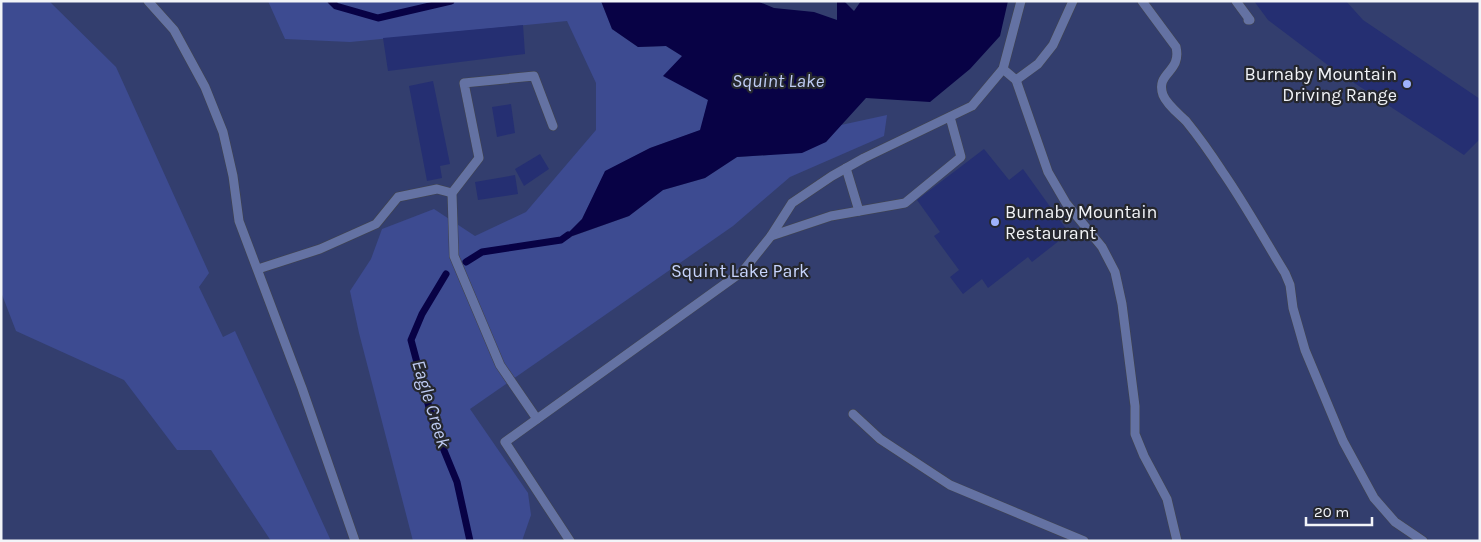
<svg xmlns="http://www.w3.org/2000/svg" width="1481" height="542" font-family="Karla,sans-serif">
<style>
.green{fill:#333e6e}
.forest{fill:#3d4b91}
.water{fill:#080245}
.lines{fill:none;stroke-linecap:round;stroke-linejoin:round}
.stream{stroke:#080245;stroke-width:7}
.building{fill:#252f72}
.service-casing{stroke:#42444a;stroke-width:10}
.service{stroke:#6472a3;stroke-width:9}
.poi-dot{fill:#9fb3fd;stroke:#25272e;stroke-width:2}
.labels{text-anchor:middle;dominant-baseline:central;stroke-width:4.5;stroke-linejoin:round;paint-order:stroke}
.poi-label{font-size:18px;fill:#f2f4f8;stroke:#25272e;text-anchor:end}
.park-label{font-size:18px;fill:#c8d5fd;stroke:#25272e}
.water-label{font-size:19px;font-style:italic;fill:#bfccf4;stroke:#25272e}
</style>
<rect width="100%" height="100%" fill="#25272e"/>
<rect class="green" x="1" y="1" width="1479" height="540"/>
<g class="forest">
<path d="M1,1h48l67,66 93,206 -10,14 24,50 12,-6 96,210h-60l-60,-91h-34l-53,-70 -108,-49 -15,-39z"/>
<path d="M268,1h333l11,28 26,18 28,-1 16,10 26,44 -7,30 -51,18 -44,23 -24,48 -20,21 67,-24 34,-26 42,-12 32,-21 31,-2 58,-13 15,-17 46,-10 -3,21 -94,41 -57,49 -263,183 58,84 3,22 -9,26h-109l-54,-208 -9,-42 21,-32 11,-30 52,-20 41,27 51,-24 70,-82v-47l-29,-62 -217,21 -65,-3z"/>
</g>
<path class="water" d="M601,1h156l17,7 40,4 23,8v-19h7l10,10 7,-10h147l-8,35 -30,33 -40,33 -64,-4 -40,44 -24,11 -65,4 -32,21 -42,12 -34,26 -68,24 21,-21 23,-48 45,-23 50,-18 8,-30 -45,-24 19,-20 -16,-10 -28,1 -26,-18z"/>
<g class="lines">
<g class="stream">
<path d="M331,1l5,5 42,12 73,-17"/>
<path d="M466,262l16,-10 79,-12 7,-5"/>
<path d="M446,274l-24,40 -11,26 23,86 23,56 13,59"/>
</g>
</g>
<g class="building">
<path d="M1254,1h92l17,19 117,79v40l-16,16 -131,-86 -65,-49z"/>
<path d="M523,25l2,29 -137,17 -5,-33z"/>
<path d="M433,81l17,83 -10,2 2,12 -15,3 -18,-95z"/>
<path d="M511,104l4,29 -18,4 -5,-30z"/>
<path d="M984,149l25,31 14,-11 46,64 -37,29 -4,-5 -40,31 -6,-9 -19,15 -13,-17 9,-7 -25,-34 6,-4 -23,-32z"/>
<path d="M540,154l9,15 -25,17 -9,-17z"/>
<path d="M515,175l3,19 -40,6 -3,-18z"/>
</g>
<g class="lines">
<defs>
<g id="service">
<path d="M148,1l26,29 31,57 18,45 10,44 6,45 63,167 53,153"/>
<path d="M1142,1l34,46c6,26 -21,25 -13,48 4,10 16,19 23,26 13,16 25,33 36,50 23,33 42,68 63,102l5,12 3,23 12,42 38,91 31,57 21,24 28,19"/>
<path d="M1236,1l14,19h-2"/>
<path d="M1003,69l13,11 32,92 18,31 36,44 13,25 7,32 13,102v28l9,22 23,43 10,42"/>
<path d="M1016,80l22,-16 15,-19 20,-44"/>
<path d="M846,168l13,43"/>
<path d="M771,236l60,-20 74,-13 56,-46 -11,-40"/>
<path d="M258,269l62,-20 56,-25 22,-27 39,-8 15,4"/>
<path d="M853,414l27,25 70,46 134,56"/>
<path d="M537,419l-37,-54 -46,-109 -2,-63 27,-35 -15,-75 70,-7 19,50"/>
<path d="M570,541l-65,-99 238,-171 28,-35 21,-33 40,-27 32,-18 108,-52 31,-37 18,-68"/>
</g>
</defs>
<use href="#service" class="service-casing"/>
<use href="#service" class="service"/>
</g>
<g class="poi-dot">
<circle cx="1407" cy="84" r="5"/>
<circle cx="995" cy="222" r="5"/>
</g>
<g class="labels">
<g class="poi-label">
<text x="1397" y="74">Burnaby Mountain<tspan x="1397" dy="21">Driving Range</tspan></text>
<text x="1005" y="212" text-anchor="start">Burnaby Mountain<tspan x="1005" dy="21">Restaurant</tspan></text>
</g>
<g class="park-label">
<text x="740" y="271">Squint Lake Park</text>
</g>
<g class="water-label">
<text x="778" y="81">Squint Lake</text>
<text transform="translate(431 404) rotate(73)">Eagle Creek</text>
</g>
</g>
<rect width="1481" height="542" fill="none" stroke="#f2f4f8" stroke-width="5"/>
<path d="M1306 517v8h66v-8" fill="none" stroke="#f2f4f8" stroke-width="2.5"/>
<text x="1314" y="517" font-size="15" fill="#f2f4f8" stroke="#25272e" stroke-width="4" paint-order="stroke">20 m</text>
</svg>
